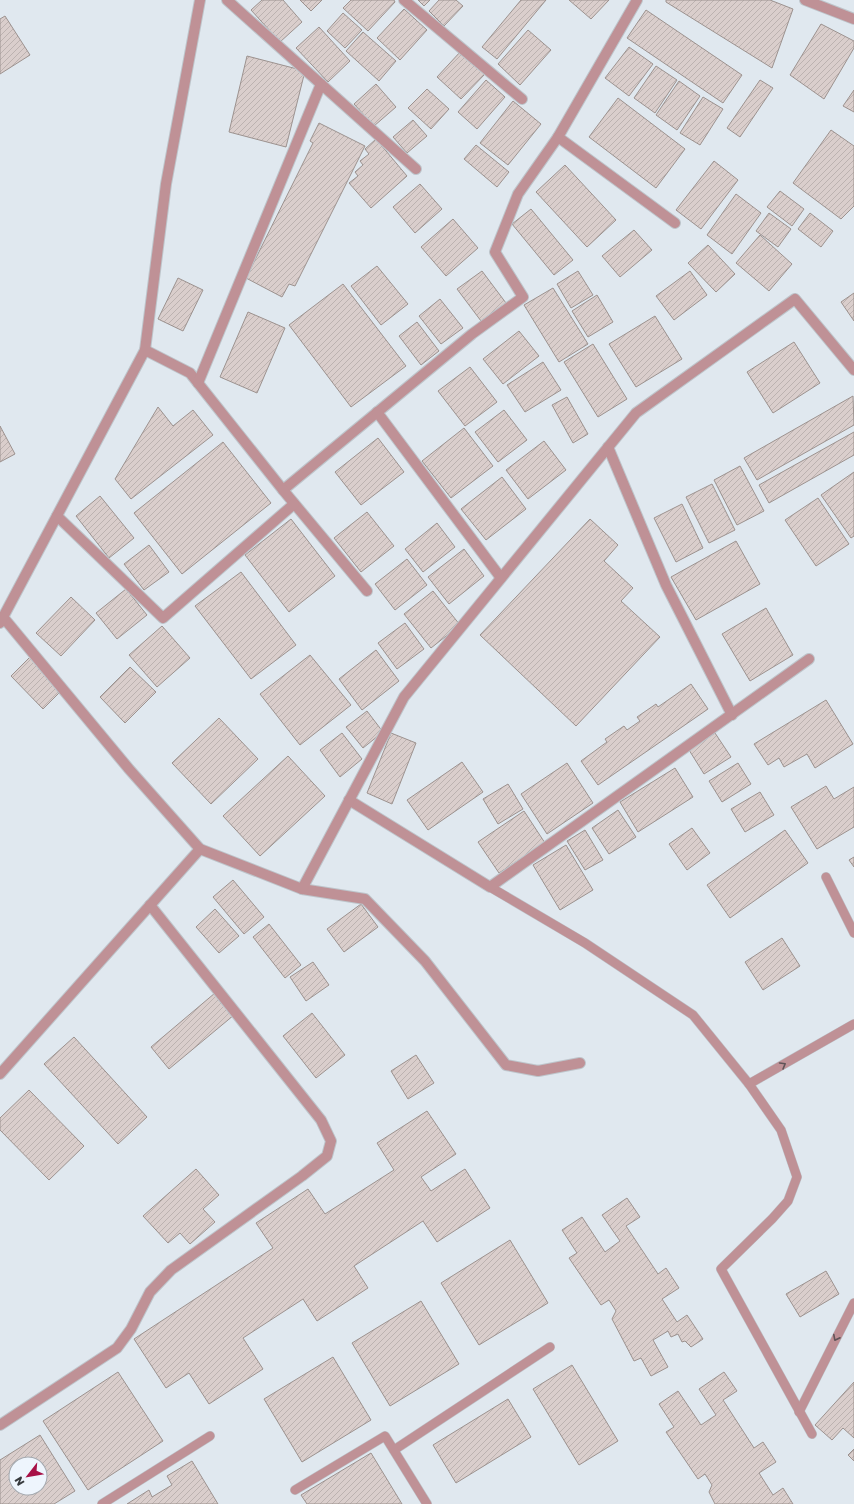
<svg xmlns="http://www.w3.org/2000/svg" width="854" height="1504" font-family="'Golos Text',sans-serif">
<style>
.building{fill:url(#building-hatch);stroke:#9c928f;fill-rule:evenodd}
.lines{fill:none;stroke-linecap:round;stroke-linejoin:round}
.service-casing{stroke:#bec5cb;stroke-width:10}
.minor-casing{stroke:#bec5cb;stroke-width:12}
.tertiary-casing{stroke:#bec5cb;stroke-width:12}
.service{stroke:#bf9196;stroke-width:9}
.minor{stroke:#bf9196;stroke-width:10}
.tertiary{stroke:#bf9196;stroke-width:10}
.oneway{stroke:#605458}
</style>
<defs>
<pattern id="building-hatch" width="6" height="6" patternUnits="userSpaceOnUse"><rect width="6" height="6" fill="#dacecc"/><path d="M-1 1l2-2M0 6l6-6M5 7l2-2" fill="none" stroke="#bcb2b0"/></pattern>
</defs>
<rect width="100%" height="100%" fill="#e0e8ef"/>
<g class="building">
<path d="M262,0h21l19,22 -22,20 -29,-32z"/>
<path d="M300,0h22l-11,11z"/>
<path d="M351,0h43l1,2 -27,29 -25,-23z"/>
<path d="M418,0h12l-6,6z"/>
<path d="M439,0h17l7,6 -19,20 -15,-15z"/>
<path d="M521,0h25l-49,59 -15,-12z"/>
<path d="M569,0h40l-18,19z"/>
<path d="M666,0h104l23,9 -21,59 -106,-66z"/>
<path d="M404,9l23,21 -27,30 -23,-22z"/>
<path d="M646,10l96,65 -19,28 -96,-65z"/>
<path d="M343,13l19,17 -17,18 -18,-17z"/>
<path d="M5,16l25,39 -30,19v-55z"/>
<path d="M821,24l33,17v7l-30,51 -34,-24z"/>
<path d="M319,27l31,34 -22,21 -32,-34z"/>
<path d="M528,30l23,20 -31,35 -22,-21z"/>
<path d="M363,32l33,29 -17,20 -33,-30z"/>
<path d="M629,47l24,17 -24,32 -24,-18z"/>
<path d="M461,51l24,23 -24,25 -24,-22z"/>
<path d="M247,56l58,15 -19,76 -57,-15z"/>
<path d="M656,66l21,14 -22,33 -21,-15z"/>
<path d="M486,80l19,17 -28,32 -19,-17z"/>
<path d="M760,80l13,8 -33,49 -13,-9z"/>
<path d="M679,81l21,15 -23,34 -21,-15z"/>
<path d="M376,84l20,23 -22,19 -20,-22z"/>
<path d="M427,89l22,20 -18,20 -23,-21z"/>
<path d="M854,90v22l-11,-6z"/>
<path d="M703,97l20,12 -23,36 -20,-12z"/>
<path d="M618,98l67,51 -29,39 -67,-51z"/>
<path d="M513,101l28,23 -33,41 -28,-22z"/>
<path d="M413,120l14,16 -20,17 -14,-16z"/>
<path d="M319,123l46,23 -70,140 -6,-2 -7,13 -36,-19 67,-135 -3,-2z"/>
<path d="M831,130l23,16v60l-13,13 -48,-36z"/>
<path d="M376,139l31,37 -36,32 -22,-25 9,-7 -3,-4 8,-7 -3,-4 9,-7 -4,-5z"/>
<path d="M476,145l33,27 -12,15 -33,-28z"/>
<path d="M714,161l24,19 -37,49 -25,-19z"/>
<path d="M565,165l51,55 -29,27 -51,-55z"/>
<path d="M420,184l22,25 -27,24 -22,-26z"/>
<path d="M780,191l24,18 -12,17 -25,-19z"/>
<path d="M736,194l25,19 -29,41 -25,-19z"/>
<path d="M531,209l42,51 -19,15 -42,-51z"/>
<path d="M769,213l22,16 -13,18 -22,-16z"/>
<path d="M810,213l23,18 -12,16 -23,-18z"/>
<path d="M453,219l25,29 -32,28 -25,-29z"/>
<path d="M634,230l18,20 -32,27 -18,-21z"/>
<path d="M760,235l32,29 -23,27 -33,-28z"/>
<path d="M708,245l27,29 -19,18 -28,-29z"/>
<path d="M377,266l31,38 -27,21 -30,-39z"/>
<path d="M482,271l24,32 -25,18 -24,-32z"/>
<path d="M578,271l15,24 -22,13 -14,-24z"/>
<path d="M690,271l17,24 -33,25 -18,-24z"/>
<path d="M178,278l25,12 -20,41 -25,-12z"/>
<path d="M343,284l63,82 -55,41 -62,-82z"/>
<path d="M553,288l35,56 -29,18 -35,-57z"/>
<path d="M854,293v28l-13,-19z"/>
<path d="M597,295l16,27 -25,15 -16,-26z"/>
<path d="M440,299l23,29 -22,16 -22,-28z"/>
<path d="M248,312l37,16 -28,65 -37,-16z"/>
<path d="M655,316l27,43 -46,28 -27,-43z"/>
<path d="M417,322l22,29 -18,14 -22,-29z"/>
<path d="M519,331l20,25 -36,28 -20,-25z"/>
<path d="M794,342l26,41 -47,30 -26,-41z"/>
<path d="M593,344l34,55 -29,18 -34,-55z"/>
<path d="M543,362l18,28 -36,22 -18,-27z"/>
<path d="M470,367l27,35 -32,24 -27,-35z"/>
<path d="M853,396l1,29 -97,55 -13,-22z"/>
<path d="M567,397l21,37 -15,9 -21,-38z"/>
<path d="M158,407l15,19 20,-16 20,25 -82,64 -16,-20z"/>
<path d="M504,410l23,30 -29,22 -23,-30z"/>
<path d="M0,426l15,28 -15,8z"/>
<path d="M464,428l29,38 -42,32 -29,-37z"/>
<path d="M854,432v23l-85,48 -10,-18z"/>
<path d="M378,438l26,34 -43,33 -26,-33z"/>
<path d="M544,441l22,29 -38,29 -22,-29z"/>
<path d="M223,442l48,61 -89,71 -48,-61z"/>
<path d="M740,466l24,45 -27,14 -23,-45z"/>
<path d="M854,472v64l-3,2 -30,-43z"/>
<path d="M502,477l24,32 -40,31 -25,-31z"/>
<path d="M712,484l23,46 -26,13 -23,-46z"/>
<path d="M100,496l34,42 -25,20 -33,-42z"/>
<path d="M818,498l31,46 -33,22 -31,-46z"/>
<path d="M682,504l21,44 -27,14 -22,-44z"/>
<path d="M367,512l27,34 -33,26 -27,-34z"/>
<path d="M291,519l44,57 -46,36 -44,-57z"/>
<path d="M590,519l28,26 -14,16 29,27 -12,13 39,36 -84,89 -96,-91z"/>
<path d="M437,523l18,24 -32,25 -18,-23z"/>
<path d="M736,541l24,43 -64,36 -25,-43z"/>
<path d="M149,545l20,27 -25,18 -20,-26z"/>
<path d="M464,549l20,27 -35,28 -21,-27z"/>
<path d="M407,559l20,26 -32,25 -20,-26z"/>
<path d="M241,572l55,73 -45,34 -56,-73z"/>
<path d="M126,589l21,26 -30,24 -21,-26z"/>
<path d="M433,591l27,34 -29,23 -27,-34z"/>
<path d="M71,597l24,23 -34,36 -25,-23z"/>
<path d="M766,608l27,47 -43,26 -28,-47z"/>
<path d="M405,623l19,26 -27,20 -19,-26z"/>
<path d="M162,626l28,32 -33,29 -28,-32z"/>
<path d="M376,650l23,31 -37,29 -23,-31z"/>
<path d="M310,655l41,50 -51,40 -40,-51z"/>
<path d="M30,657l32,33 -19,19 -32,-33z"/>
<path d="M130,667l26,25 -31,31 -25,-26z"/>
<path d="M691,684l17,25 -110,76 -17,-24 26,-19 -2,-3 19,-13 3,4 13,-9 -3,-4 19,-13 2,3z"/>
<path d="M826,700l27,44 -38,24 -8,-14 -23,13 -5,-9 -11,7 -14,-21z"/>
<path d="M367,711l16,21 -20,16 -17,-21z"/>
<path d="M219,718l39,41 -47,45 -39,-41z"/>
<path d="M342,733l20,26 -22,18 -20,-27z"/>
<path d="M391,733l25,10 -24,61 -25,-11z"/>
<path d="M715,733l16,24 -27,17 -15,-24z"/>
<path d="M288,756l37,40 -65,60 -37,-40z"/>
<path d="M462,762l21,30 -55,38 -21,-30z"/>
<path d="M567,763l26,40 -46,31 -26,-40z"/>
<path d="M738,763l13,21 -29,18 -13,-21z"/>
<path d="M675,768l18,29 -55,35 -18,-30z"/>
<path d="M508,784l15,25 -25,15 -15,-25z"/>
<path d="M826,786l8,13 20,-12v40l-37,22 -26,-42z"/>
<path d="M760,792l14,23 -29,17 -14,-23z"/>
<path d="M618,810l18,27 -27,17 -17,-26z"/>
<path d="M524,811l21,32 -46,30 -21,-31z"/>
<path d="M692,828l18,25 -23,17 -18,-26z"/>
<path d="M585,830l18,30 -18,10 -18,-29z"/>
<path d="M785,830l23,33 -78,55 -23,-33z"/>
<path d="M566,845l27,45 -33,20 -27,-45z"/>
<path d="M854,857v10l-5,-7z"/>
<path d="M233,880l31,37 -20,17 -31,-37z"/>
<path d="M361,904l17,23 -34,25 -17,-23z"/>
<path d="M215,909l24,27 -20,17 -23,-26z"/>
<path d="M269,924l32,41 -16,13 -32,-41z"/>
<path d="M782,938l18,28 -37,24 -18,-28z"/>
<path d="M313,962l16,23 -23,16 -16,-24z"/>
<path d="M215,993l19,22 -65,54 -18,-22z"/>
<path d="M312,1013l33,42 -29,23 -33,-42z"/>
<path d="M74,1037l73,80 -29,27 -74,-80z"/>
<path d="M416,1055l18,28 -26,16 -17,-28z"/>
<path d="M29,1090l55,56 -35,34 -49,-50v-12z"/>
<path d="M427,1111l29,43 -35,23 10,14 34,-22 25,39 -53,34 -14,-21 -69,45 14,22 -51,33 -14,-22 -60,39 20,31 -54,35 -20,-31 -23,15 -32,-49 139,-91 -17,-25 52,-34 17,25 69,-44 -17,-27z"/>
<path d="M196,1169l23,26 -16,14 12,13 -25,22 -10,-11 -12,10 -25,-27z"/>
<path d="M627,1198l13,19 -14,9 32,48 8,-6 13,20 -17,11 15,23 10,-7 16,24 -12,8 -6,-6 -3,1 -4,-8 -7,3 -3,-6 -15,9 15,27 -17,9 -10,-18 -7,3 -22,-42 4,-8 -7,-11 -8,5 -32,-47 8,-5 -15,-23 20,-13 23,35 15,-11 -18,-26z"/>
<path d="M510,1240l38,63 -69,42 -38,-62z"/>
<path d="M826,1271l13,23 -39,23 -14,-23z"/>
<path d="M421,1301l38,63 -69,42 -38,-63z"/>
<path d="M333,1357l38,63 -69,42 -38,-63z"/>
<path d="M572,1365l46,76 -39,24 -46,-76z"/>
<path d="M118,1372l45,69 -75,49 -45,-69z"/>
<path d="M724,1372l13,19 -14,9 31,48 9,-6 13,20 -17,11 14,22 10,-7 10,16h-78l-6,-12 3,-7 -7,-11 -7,5 -32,-47 8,-5 -15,-23 19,-13 23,34 15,-10 -17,-26z"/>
<path d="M854,1382v56l-11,-10 -11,12 -17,-15z"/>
<path d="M508,1399l23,38 -75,46 -23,-38z"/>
<path d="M40,1435l35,56 -21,13h-54v-44zM16,1464h24v24h-24z"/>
<path d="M854,1449v12l-6,-6z"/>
<path d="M371,1453l31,51h-95l-6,-9z"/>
<path d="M192,1461l26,43h-91l22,-14 3,7 20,-12 -5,-9z"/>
</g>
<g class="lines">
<defs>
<g id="service">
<path d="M826,877l28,56"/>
<path d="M490,887l95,56 108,72 56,69 32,46 16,47 -9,24 -16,18 -51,50 91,165"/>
<path d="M749,1084l105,-60"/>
<path d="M799,1412l55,-109"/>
<path d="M394,1450l156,-103"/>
<path d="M295,1490l90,-54 42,68"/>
<path d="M102,1504l108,-68"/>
</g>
<g id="minor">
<path d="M227,0l189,169"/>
<path d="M404,0l118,99"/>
<path d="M637,0l-79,137 117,86"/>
<path d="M805,0l49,19"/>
<path d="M145,350l45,23 93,117 189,-156 51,-37 -28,-45 23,-58 40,-57"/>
<path d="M198,383l123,-299"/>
<path d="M377,412l124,166"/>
<path d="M608,447l58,138 66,130"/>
<path d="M283,490l84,101"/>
<path d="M57,516l106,102 131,-114"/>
<path d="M3,617l126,152 71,80"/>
<path d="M349,800l141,87 319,-228"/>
<path d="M302,889l63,10 60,62 81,104 32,6 42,-8"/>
<path d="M0,1074l200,-225 102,40 102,-192 232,-284 159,-114 59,71"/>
<path d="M0,1425l117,-77 14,-19 19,-37 21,-22 131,-94 25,-20 4,-15 -10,-21 -171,-215"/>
</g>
<path id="tertiary" d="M0,623l145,-273 21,-166 34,-184"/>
</defs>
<use href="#service" class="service-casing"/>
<use href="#minor" class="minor-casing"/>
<use href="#tertiary" class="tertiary-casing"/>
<use href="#service" class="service"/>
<use href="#minor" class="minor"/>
<use href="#tertiary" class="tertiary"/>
</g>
<defs><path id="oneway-chevron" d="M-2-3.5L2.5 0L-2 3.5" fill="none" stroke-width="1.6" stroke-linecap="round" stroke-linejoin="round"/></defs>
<g class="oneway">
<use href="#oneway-chevron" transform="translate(783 1065) rotate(-30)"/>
<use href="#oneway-chevron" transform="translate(836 1338) rotate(117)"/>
</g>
<g transform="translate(28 1476) rotate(239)"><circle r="19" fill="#eef5fd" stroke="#a5aab0"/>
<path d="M0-3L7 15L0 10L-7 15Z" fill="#a71046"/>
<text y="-6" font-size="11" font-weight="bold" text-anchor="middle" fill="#373a3d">N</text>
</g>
</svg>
